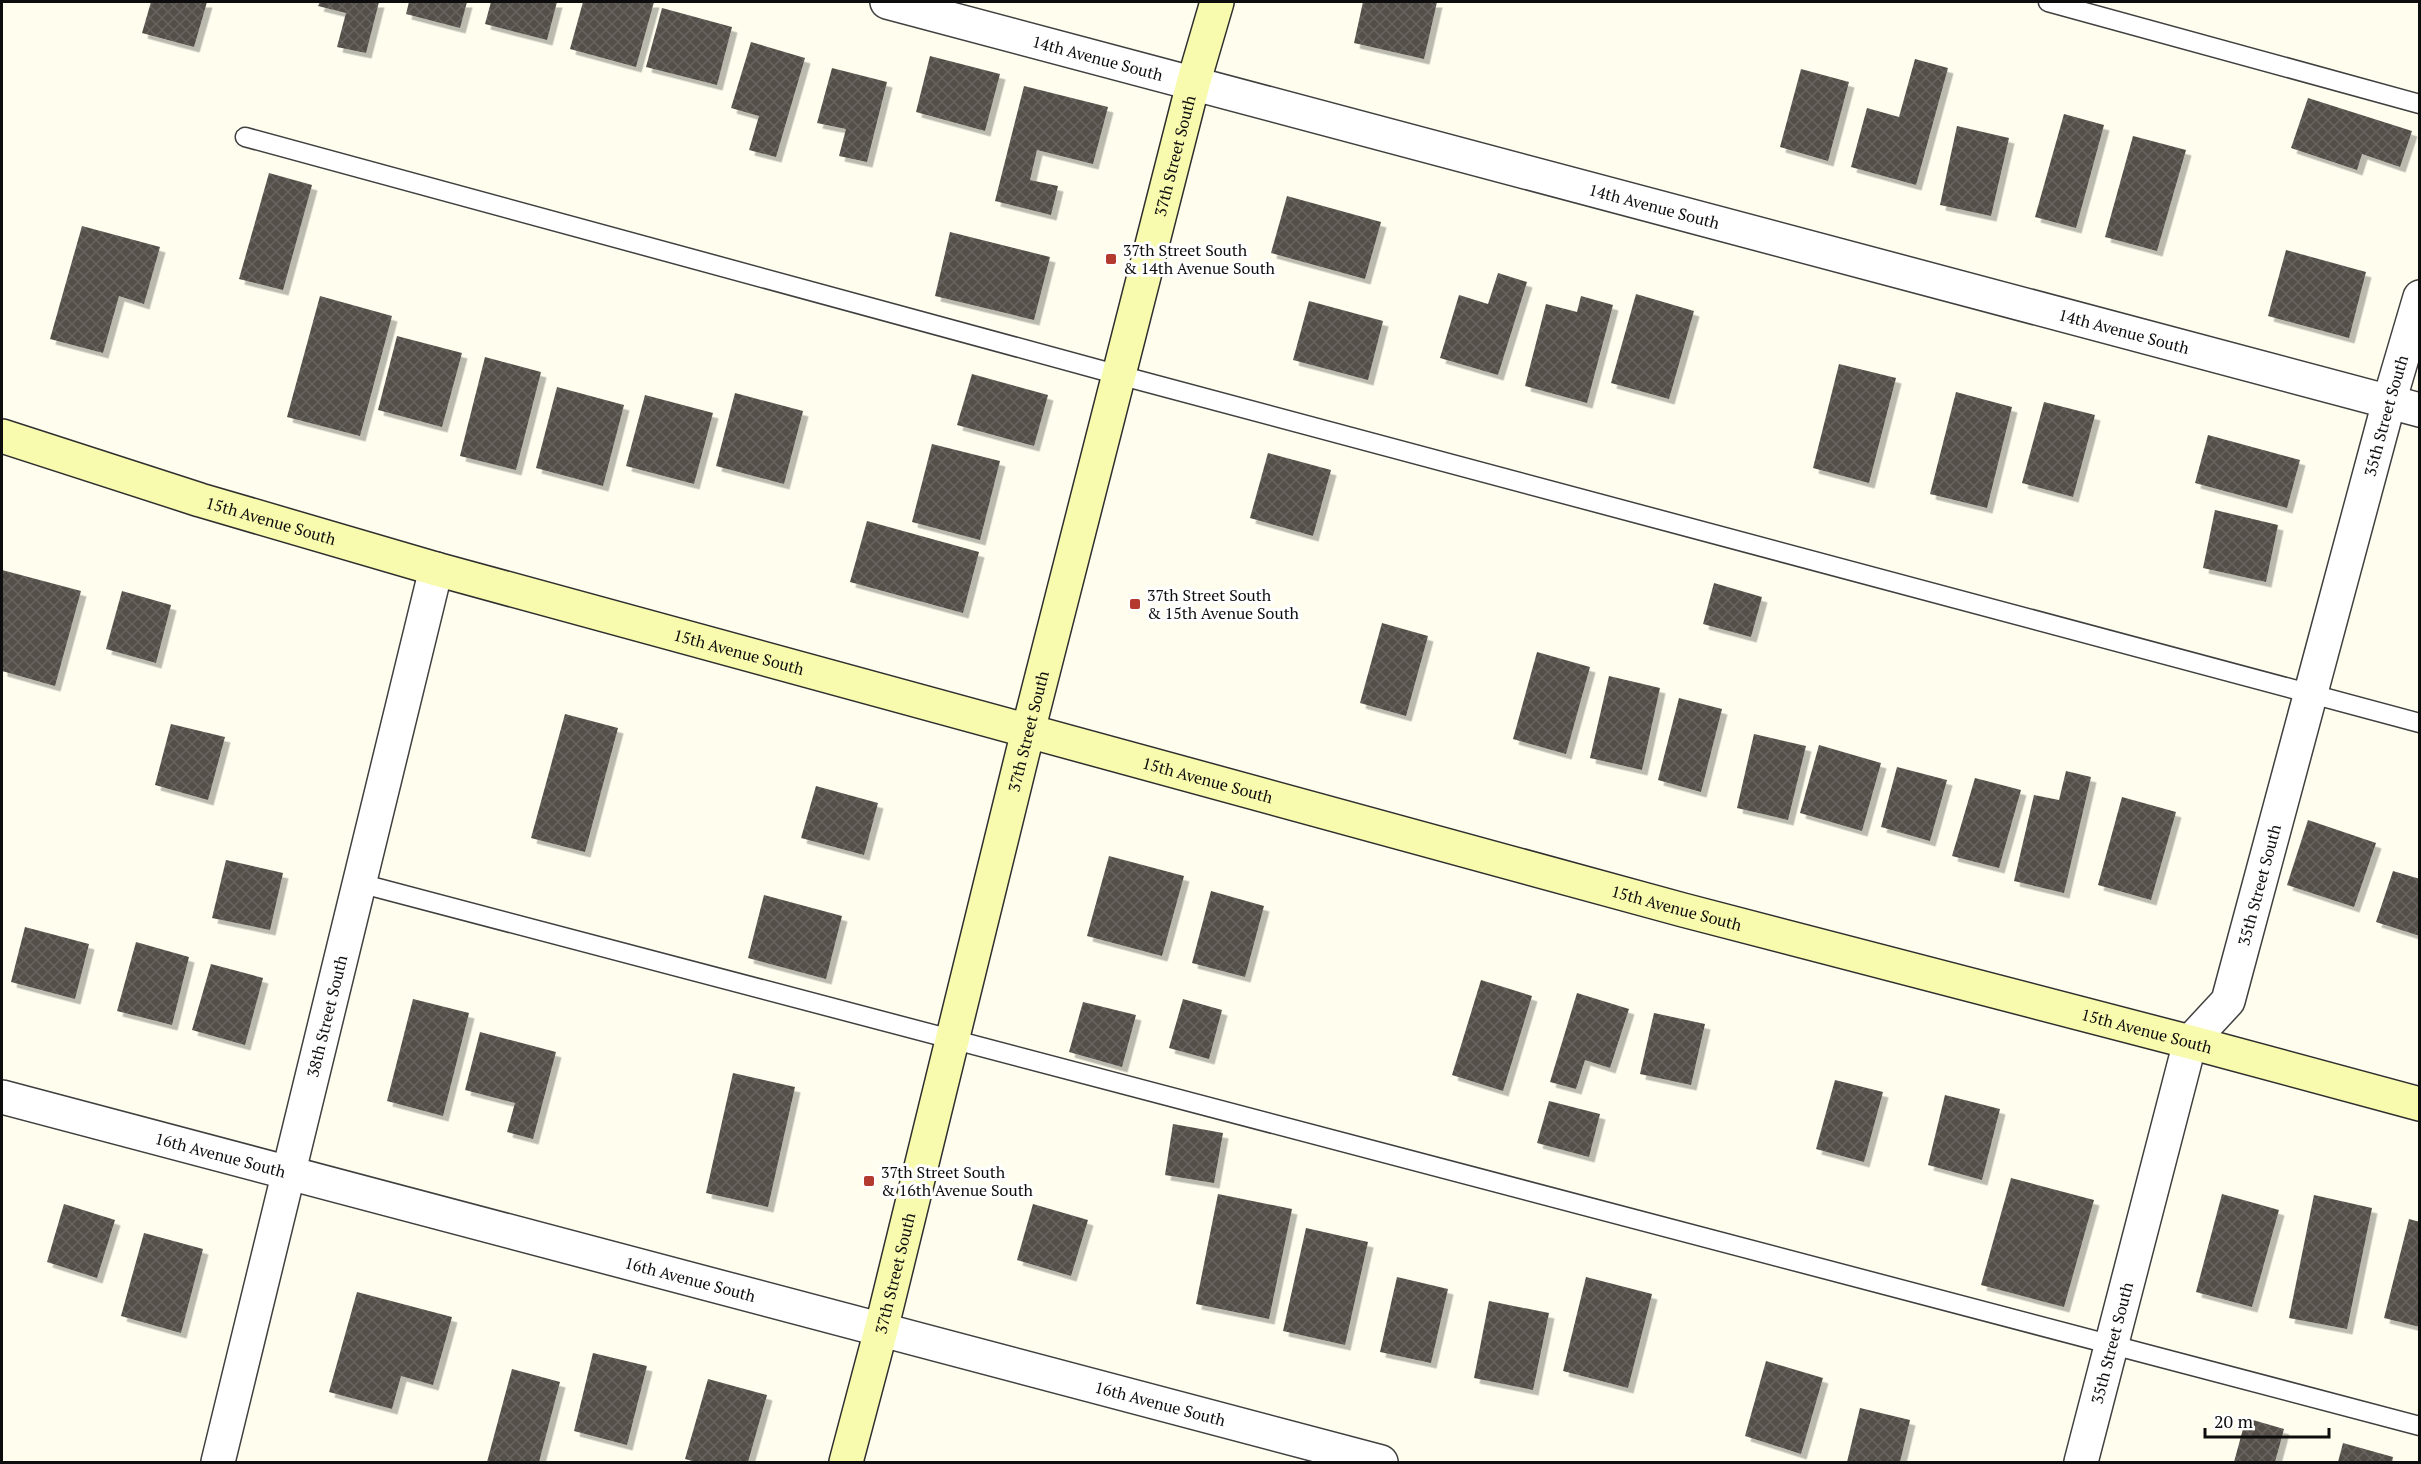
<svg xmlns="http://www.w3.org/2000/svg" width="2421" height="1464" font-family="'PT Serif',serif">
<style>
.building{fill:url(#building-cross-hatch);filter:url(#shadow)}
.lines{fill:none;stroke-linecap:round;stroke-linejoin:round}
.lane-casing{stroke:#404040;stroke-width:21}
.street-casing{stroke:#404040;stroke-width:36}
.secondary-casing{stroke:#2f2f2f;stroke-width:36}
.lane{stroke:#fff;stroke-width:18}
.street{stroke:#fff;stroke-width:33}
.secondary{stroke:#f8faad;stroke-width:33}
.poi-dot{fill:#b4392e;stroke:#fff;stroke-width:2}
.labels{text-anchor:middle;dominant-baseline:central;stroke-width:6;stroke-linejoin:round;paint-order:stroke}
.street-label{font-size:16px;fill:#0d0d0d;stroke:#fff}
.poi-label{font-size:16px;fill:#0d0d0d;stroke:#fff;text-anchor:start}
</style>
<defs>
<pattern id="building-cross-hatch" width="8" height="8" patternUnits="userSpaceOnUse" patternTransform="scale(1.5)"><rect width="8" height="8" fill="#554f4a"/><path d="M0 0l8 8M0 8l8-8" fill="none" stroke="#686460"/></pattern>
<filter id="shadow"><feDropShadow dx="5.5" dy="5.5" stdDeviation="0" flood-color="#0004"/></filter>
</defs>
<rect width="100%" height="100%" fill="#fefdee"/>
<g class="building">
<path d="M151,2h56l-13,45 -52,-14z"/>
<path d="M320,2h59l-13,51 -29,-6 9,-34 -28,-7z"/>
<path d="M409,2h58l-7,26 -54,-14z"/>
<path d="M491,2h66l-10,38 -62,-16z"/>
<path d="M583,2h71l-18,65 -66,-18z"/>
<path d="M1363,2h74l-13,57 -70,-16z"/>
<path d="M662,8l70,19 -15,58 -71,-18z"/>
<path d="M751,42l54,16 -29,99 -27,-7 10,-34 -28,-8z"/>
<path d="M930,56l70,18 -15,57 -69,-19z"/>
<path d="M1915,59l33,9 -32,117 -65,-18 16,-59 32,9z"/>
<path d="M832,68l55,14 -20,80 -28,-6 7,-27 -29,-6z"/>
<path d="M1801,69l48,13 -21,79 -48,-14z"/>
<path d="M1024,86l84,21 -15,57 -56,-14 -7,30 28,6 -7,29 -56,-14z"/>
<path d="M2308,98l104,33 -12,36 -38,-13 -5,16 -66,-22z"/>
<path d="M2064,114l40,11 -28,103 -41,-11z"/>
<path d="M1957,126l52,12 -18,78 -51,-11z"/>
<path d="M2133,136l53,14 -29,101 -52,-14z"/>
<path d="M269,173l43,12 -29,105 -44,-11z"/>
<path d="M1287,196l94,26 -16,57 -94,-26z"/>
<path d="M82,226l78,21 -16,57 -25,-8 -16,57 -53,-14z"/>
<path d="M950,232l100,25 -16,63 -99,-24z"/>
<path d="M2286,250l80,22 -17,66 -81,-22z"/>
<path d="M1498,273l29,9 -29,93 -58,-17 19,-63 29,9z"/>
<path d="M1636,294l58,17 -25,88 -58,-16z"/>
<path d="M320,296l72,20 -32,120 -73,-19z"/>
<path d="M1581,296l32,9 -26,98 -62,-17 21,-82 31,8z"/>
<path d="M1309,301l74,20 -15,59 -75,-20z"/>
<path d="M397,336l65,17 -20,74 -64,-17z"/>
<path d="M485,357l56,15 -25,98 -56,-14z"/>
<path d="M1839,364l57,14 -27,105 -56,-15z"/>
<path d="M972,374l76,21 -14,51 -77,-21z"/>
<path d="M557,387l67,18 -21,81 -67,-18z"/>
<path d="M1956,392l56,15 -25,101 -57,-14z"/>
<path d="M735,393l68,18 -19,73 -68,-18z"/>
<path d="M645,395l68,18 -19,71 -68,-18z"/>
<path d="M2044,402l51,13 -22,82 -51,-14z"/>
<path d="M2208,435l92,25 -13,48 -92,-25z"/>
<path d="M932,444l68,17 -20,79 -68,-18z"/>
<path d="M1268,453l63,17 -18,66 -63,-18z"/>
<path d="M2215,510l63,15 -12,57 -63,-14z"/>
<path d="M867,521l112,31 -16,61 -113,-31z"/>
<path d="M2,570l79,21 -26,95 -53,-15z"/>
<path d="M1714,583l48,14 -11,40 -48,-13z"/>
<path d="M122,591l49,14 -15,58 -50,-14z"/>
<path d="M1382,623l46,13 -22,80 -46,-13z"/>
<path d="M1537,652l53,15 -24,87 -53,-15z"/>
<path d="M1609,676l51,12 -18,82 -52,-12z"/>
<path d="M1679,698l43,11 -21,83 -43,-12z"/>
<path d="M565,714l53,14 -33,124 -54,-14z"/>
<path d="M171,724l54,13 -17,63 -53,-15z"/>
<path d="M1754,734l52,12 -18,74 -51,-12z"/>
<path d="M1819,745l62,18 -19,68 -62,-18z"/>
<path d="M1897,767l50,13 -17,61 -49,-14z"/>
<path d="M2066,771l25,6 -27,116 -50,-12 20,-86 25,5z"/>
<path d="M1975,778l46,12 -22,78 -47,-12z"/>
<path d="M816,786l62,17 -14,52 -63,-17z"/>
<path d="M2122,797l54,15 -25,88 -53,-15z"/>
<path d="M2308,820l68,23 -22,64 -67,-22z"/>
<path d="M1109,856l75,20 -22,80 -75,-20z"/>
<path d="M226,860l57,13 -13,57 -58,-12z"/>
<path d="M2393,871l27,8v57l-44,-14z"/>
<path d="M1211,891l53,15 -19,71 -53,-14z"/>
<path d="M764,895l78,21 -16,63 -78,-21z"/>
<path d="M25,927l64,17 -14,55 -64,-17z"/>
<path d="M136,942l53,15 -17,68 -55,-14z"/>
<path d="M211,964l52,14 -18,67 -53,-15z"/>
<path d="M1481,980l51,16 -29,95 -51,-16z"/>
<path d="M1577,993l52,16 -19,59 -25,-8 -9,29 -26,-7z"/>
<path d="M413,999l56,14 -26,103 -56,-15z"/>
<path d="M1183,999l39,11 -13,49 -40,-11z"/>
<path d="M1083,1002l53,13 -14,52 -53,-15z"/>
<path d="M1654,1013l51,11 -14,61 -51,-11z"/>
<path d="M480,1032l76,20 -23,87 -26,-7 8,-29 -50,-13z"/>
<path d="M733,1073l62,14 -27,120 -62,-14z"/>
<path d="M1835,1080l48,12 -19,70 -48,-13z"/>
<path d="M1945,1095l55,14 -18,71 -54,-15z"/>
<path d="M1549,1101l51,13 -11,43 -52,-14z"/>
<path d="M1173,1124l50,9 -9,50 -49,-8z"/>
<path d="M2011,1178l83,22 -30,107 -83,-22z"/>
<path d="M1218,1194l74,15 -23,110 -73,-15z"/>
<path d="M2222,1194l57,16 -27,97 -56,-15z"/>
<path d="M2314,1195l58,13 -25,121 -58,-11z"/>
<path d="M64,1204l51,16 -18,58 -50,-16z"/>
<path d="M1033,1204l55,16 -17,56 -54,-16z"/>
<path d="M2409,1219l11,3v105l-36,-9z"/>
<path d="M1306,1228l62,14 -23,103 -62,-14z"/>
<path d="M144,1233l59,16 -22,84 -60,-17z"/>
<path d="M1397,1277l51,12 -17,74 -51,-11z"/>
<path d="M1586,1277l66,17 -24,94 -65,-17z"/>
<path d="M357,1292l95,25 -19,68 -32,-9 -9,33 -63,-17z"/>
<path d="M1489,1301l60,12 -16,77 -59,-12z"/>
<path d="M593,1353l54,13 -20,79 -53,-14z"/>
<path d="M1766,1361l57,17 -22,76 -56,-18z"/>
<path d="M512,1369l48,13 -21,80h-52z"/>
<path d="M708,1379l59,16 -19,67h-52l-11,-3z"/>
<path d="M1860,1408l50,12 -10,42h-53z"/>
<path d="M2246,1418l38,11 -9,33h-41z"/>
<path d="M2343,1443l50,14 -1,5h-54z"/>
</g>
<g class="lines">
<defs>
<g id="lane">
<path d="M2048,2l372,102"/>
<path d="M245,137l874,238 1301,348"/>
<path d="M359,883l2061,543"/>
</g>
<g id="street">
<path id="s1" d="M887,2l1533,408"/>
<path id="s2" d="M2,1097l1379,365"/>
<path id="s3" d="M218,1462l218,-893"/>
<path id="s4" d="M2081,1462l109,-420 38,-41 161,-599 31,-105"/>
</g>
<g id="secondary">
<path id="s5" d="M2,436l198,64 236,69 1247,341 507,132 230,62"/>
<path id="s6" d="M846,1462l35,-132 147,-599 165,-647 24,-82"/>
</g>
</defs>
<use href="#lane" class="lane-casing"/>
<use href="#street" class="street-casing"/>
<use href="#secondary" class="secondary-casing"/>
<use href="#lane" class="lane"/>
<use href="#street" class="street"/>
<use href="#secondary" class="secondary"/>
</g>
<g class="poi-dot">
<rect x="1105" y="253" width="12" height="12" rx="3"/>
<rect x="1129" y="598" width="12" height="12" rx="3"/>
<rect x="863" y="1175" width="12" height="12" rx="3"/>
</g>
<g class="labels">
<g class="street-label">
<text stroke="none"><textPath href="#s1" startOffset="218">14th Avenue South</textPath></text>
<text stroke="none"><textPath href="#s6" startOffset="1347">37th Street South</textPath></text>
<text stroke="none"><textPath href="#s1" startOffset="794">14th Avenue South</textPath></text>
<text stroke="none"><textPath href="#s1" startOffset="1280">14th Avenue South</textPath></text>
<text stroke="none"><textPath href="#s4" startOffset="1096">35th Street South</textPath></text>
<text stroke="none"><textPath href="#s5" startOffset="282">15th Avenue South</textPath></text>
<text stroke="none"><textPath href="#s5" startOffset="768">15th Avenue South</textPath></text>
<text stroke="none"><textPath href="#s6" startOffset="753">37th Street South</textPath></text>
<text stroke="none"><textPath href="#s5" startOffset="1254">15th Avenue South</textPath></text>
<text stroke="none"><textPath href="#s4" startOffset="610">35th Street South</textPath></text>
<text stroke="none"><textPath href="#s5" startOffset="1740">15th Avenue South</textPath></text>
<text stroke="none"><textPath href="#s3" startOffset="459">38th Street South</textPath></text>
<text stroke="none"><textPath href="#s5" startOffset="2226">15th Avenue South</textPath></text>
<text stroke="none"><textPath href="#s2" startOffset="226">16th Avenue South</textPath></text>
<text stroke="none"><textPath href="#s6" startOffset="195">37th Street South</textPath></text>
<text stroke="none"><textPath href="#s2" startOffset="712">16th Avenue South</textPath></text>
<text stroke="none"><textPath href="#s4" startOffset="123">35th Street South</textPath></text>
<text stroke="none"><textPath href="#s2" startOffset="1198">16th Avenue South</textPath></text>
</g>
<g class="poi-label">
<text x="1123" y="250">37th Street South<tspan x="1123" dy="18">&amp; 14th Avenue South</tspan></text>
<text x="1147" y="595">37th Street South<tspan x="1147" dy="18">&amp; 15th Avenue South</tspan></text>
<text x="881" y="1172">37th Street South<tspan x="881" dy="18">&amp; 16th Avenue South</tspan></text>
</g>
</g>
<rect width="2421" height="1464" fill="none" stroke="#0d0d0d" stroke-width="6"/>
<path d="M2205 1428v9h124v-9" fill="none" stroke="#0d0d0d" stroke-width="3"/>
<text x="2214" y="1428" font-size="18" fill="#0d0d0d" stroke="#ffffff" stroke-width="4.5" paint-order="stroke">20 m</text>
</svg>
